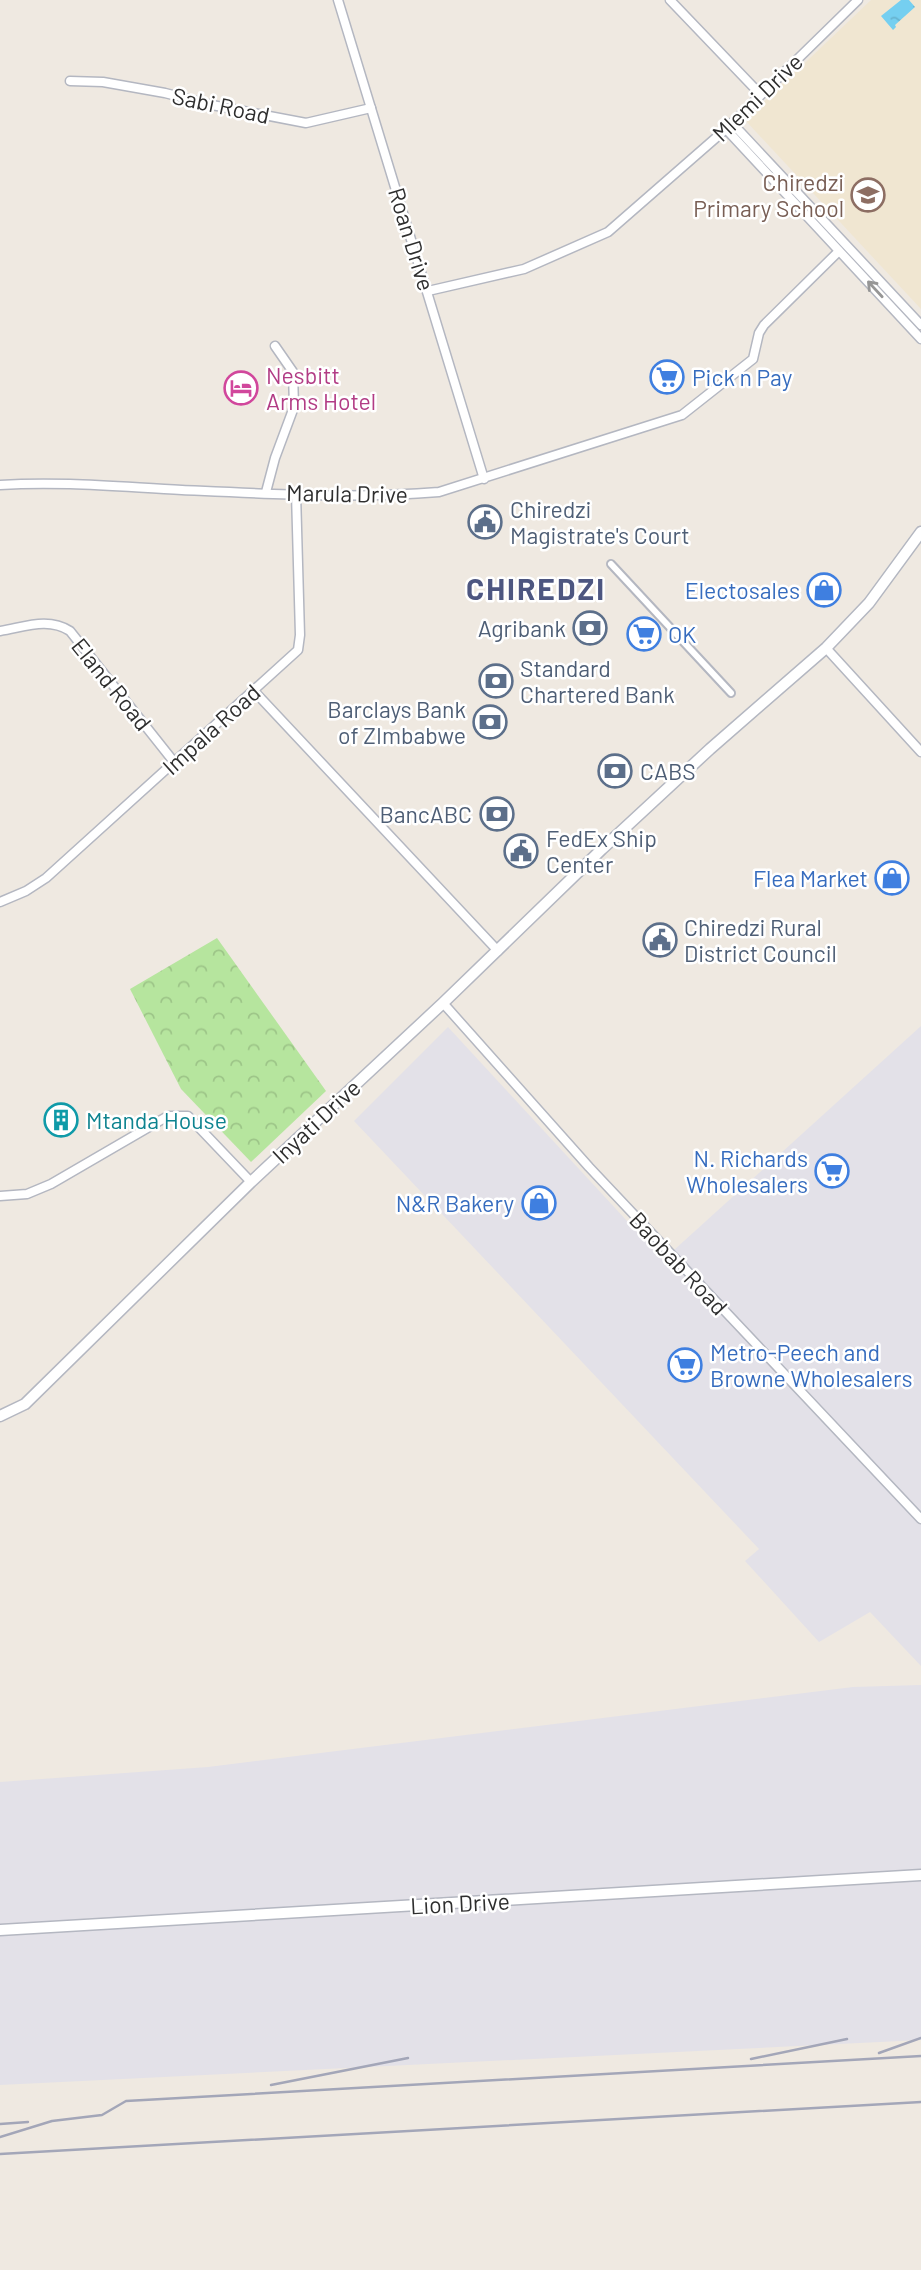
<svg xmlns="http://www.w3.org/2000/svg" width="921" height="2270" font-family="Barlow,sans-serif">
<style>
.industrial{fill:#e3e1e8}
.education{fill:#f0e6d1}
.park{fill:url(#park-crowns)}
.water{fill:url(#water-ripples)}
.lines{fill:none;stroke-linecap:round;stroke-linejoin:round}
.pedestrian-casing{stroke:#b4b7c1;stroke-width:10}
.minor-casing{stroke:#b4b7c1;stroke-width:11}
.tertiary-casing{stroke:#b4b7c1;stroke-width:13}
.pedestrian{stroke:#fff;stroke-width:6}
.minor{stroke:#fff;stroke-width:8}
.tertiary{stroke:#fff;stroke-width:10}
.rail{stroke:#a3a6b8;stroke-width:2.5}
.oneway{stroke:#969696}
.labels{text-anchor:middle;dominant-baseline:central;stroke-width:5;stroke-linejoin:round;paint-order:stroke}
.street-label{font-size:23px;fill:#2e2e2e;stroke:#fff}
.education-label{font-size:23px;fill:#785e54;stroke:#fff;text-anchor:end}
.hotel-label{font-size:23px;fill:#b23c85;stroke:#fff;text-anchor:start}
.shop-label{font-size:23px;fill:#366cbe;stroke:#fff;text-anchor:end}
.service-label{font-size:23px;fill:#4e5e75;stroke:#fff;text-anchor:start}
.culture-label{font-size:23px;fill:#0d838f;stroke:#fff;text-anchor:start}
.district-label{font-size:30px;font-weight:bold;letter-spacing:2px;fill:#4d5680;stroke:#fff}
</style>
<defs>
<pattern id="park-crowns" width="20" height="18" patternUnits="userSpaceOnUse" patternTransform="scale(1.75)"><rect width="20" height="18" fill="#b6e59e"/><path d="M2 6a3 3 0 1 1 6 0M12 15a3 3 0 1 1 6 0" fill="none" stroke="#9dc588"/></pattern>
<pattern id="water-ripples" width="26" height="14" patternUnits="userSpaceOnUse" patternTransform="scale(1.75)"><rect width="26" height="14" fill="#75cff0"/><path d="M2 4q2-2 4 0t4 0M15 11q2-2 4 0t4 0" fill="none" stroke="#66b2ce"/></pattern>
</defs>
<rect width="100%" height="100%" fill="#efe9e1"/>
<g class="industrial">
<path d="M921,1026v640l-51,-54 -51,30 -74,-81 14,-12 -405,-428 94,-94 215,233z"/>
<path d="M921,1685v355l-921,45v-303l208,-15 645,-80z"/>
</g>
<path class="education" d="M871,0h50v309l-176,-189z"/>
<path class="park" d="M217,938l109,153 -75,71 -70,-73 -51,-100z"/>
<path class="water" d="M901,0h8l6,7 -20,18 1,2 -3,3 -12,-14z"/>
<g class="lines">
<defs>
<path id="pedestrian" d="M611,564l120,129"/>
<g id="minor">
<path d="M338,0l146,479"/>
<path d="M670,0l90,94"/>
<path d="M70,81l33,1 62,11 47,12 94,18 65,-15"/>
<path d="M732,123l189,202"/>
<path d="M726,129l195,210"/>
<path d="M428,291l96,-22 84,-37 118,-103 132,-129"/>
<path d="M0,485c61,-4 121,2 182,5 85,4 172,9 257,2l243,-77 71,-56 6,-26 5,-8 75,-74"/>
<path d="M266,492l9,-34 19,-51 -1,-35 -18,-26"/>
<path d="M0,631c25,-4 48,-14 70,0l104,131"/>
<path d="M826,648l95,104"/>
<path d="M254,691l244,260"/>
<path d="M0,902l26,-11 20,-13 252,-228 2,-15 -4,-142"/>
<path d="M443,1003l146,164 332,352"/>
<path d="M0,1196l27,-2 24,-10 117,-68h20l63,66"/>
</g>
<g id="tertiary">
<path d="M0,1416l25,-12 226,-222 192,-179 159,-154 108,-100 116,-101 43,-45 52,-71"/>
<path d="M0,1930l921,-55"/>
</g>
</defs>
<use href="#pedestrian" class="pedestrian-casing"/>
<use href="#minor" class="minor-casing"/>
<use href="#tertiary" class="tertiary-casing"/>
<use href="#pedestrian" class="pedestrian"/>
<use href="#minor" class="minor"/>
<use href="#tertiary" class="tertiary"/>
<g class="rail">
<path d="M879,2053l42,-15"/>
<path d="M751,2059l96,-20"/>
<path d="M271,2085l137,-27"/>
<path d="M0,2124l28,-2"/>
<path d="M0,2137l52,-16 50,-6 24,-14 795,-45"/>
<path d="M0,2154l921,-52"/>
</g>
</g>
<defs><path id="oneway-shaft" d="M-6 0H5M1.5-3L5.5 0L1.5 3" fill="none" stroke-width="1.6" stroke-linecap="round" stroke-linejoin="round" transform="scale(1.75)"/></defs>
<use class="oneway" href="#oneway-shaft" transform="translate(875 289) rotate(-133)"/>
<defs>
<symbol id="school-ring" viewBox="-11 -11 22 22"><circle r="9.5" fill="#fff" stroke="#8d6e63" stroke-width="1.5"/><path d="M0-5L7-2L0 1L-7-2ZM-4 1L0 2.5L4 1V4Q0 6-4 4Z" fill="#8d6e63"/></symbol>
<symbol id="supermarket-ring" viewBox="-11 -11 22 22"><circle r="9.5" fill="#fff" stroke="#3f7fe0" stroke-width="1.5"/><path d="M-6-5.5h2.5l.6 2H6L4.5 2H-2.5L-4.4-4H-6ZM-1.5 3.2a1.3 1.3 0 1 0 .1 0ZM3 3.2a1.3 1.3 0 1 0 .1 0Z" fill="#3f7fe0"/></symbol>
<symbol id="hotel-ring" viewBox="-11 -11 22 22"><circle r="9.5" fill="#fff" stroke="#d1479c" stroke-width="1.5"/><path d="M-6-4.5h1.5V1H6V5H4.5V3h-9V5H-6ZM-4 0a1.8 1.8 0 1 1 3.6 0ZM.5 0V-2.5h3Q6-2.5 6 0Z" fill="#d1479c"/></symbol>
<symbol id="civic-ring" viewBox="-11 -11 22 22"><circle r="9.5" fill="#fff" stroke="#5c6f8a" stroke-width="1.5"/><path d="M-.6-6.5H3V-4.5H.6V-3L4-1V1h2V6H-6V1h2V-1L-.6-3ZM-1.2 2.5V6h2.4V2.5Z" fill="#5c6f8a"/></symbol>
<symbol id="shop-ring" viewBox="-11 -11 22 22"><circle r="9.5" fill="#fff" stroke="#3f7fe0" stroke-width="1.5"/><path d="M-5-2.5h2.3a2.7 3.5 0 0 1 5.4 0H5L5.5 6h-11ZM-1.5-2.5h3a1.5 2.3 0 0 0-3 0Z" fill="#3f7fe0"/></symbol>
<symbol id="bank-ring" viewBox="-11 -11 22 22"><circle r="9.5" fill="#fff" stroke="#5c6f8a" stroke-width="1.5"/><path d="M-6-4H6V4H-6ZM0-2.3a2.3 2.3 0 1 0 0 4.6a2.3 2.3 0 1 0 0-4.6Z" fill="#5c6f8a"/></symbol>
<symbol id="building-ring" viewBox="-11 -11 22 22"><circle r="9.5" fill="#fff" stroke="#0f9aa8" stroke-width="1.5"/><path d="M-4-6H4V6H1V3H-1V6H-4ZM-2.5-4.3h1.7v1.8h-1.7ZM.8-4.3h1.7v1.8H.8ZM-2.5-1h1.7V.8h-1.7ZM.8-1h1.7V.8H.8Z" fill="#0f9aa8"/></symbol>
</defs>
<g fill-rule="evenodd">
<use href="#school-ring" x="849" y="176" width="38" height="38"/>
<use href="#supermarket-ring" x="648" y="358" width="38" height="38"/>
<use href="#hotel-ring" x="222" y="369" width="38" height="38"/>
<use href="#civic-ring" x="466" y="503" width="38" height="38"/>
<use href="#shop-ring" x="805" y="571" width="38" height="38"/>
<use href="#bank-ring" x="571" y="609" width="38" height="38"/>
<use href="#supermarket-ring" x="625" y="615" width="38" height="38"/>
<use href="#bank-ring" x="477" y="662" width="38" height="38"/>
<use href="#bank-ring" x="471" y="703" width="38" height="38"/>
<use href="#bank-ring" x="596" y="752" width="38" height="38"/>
<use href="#bank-ring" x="478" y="795" width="38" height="38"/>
<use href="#civic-ring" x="502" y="832" width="38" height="38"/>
<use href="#shop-ring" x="873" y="859" width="38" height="38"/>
<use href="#civic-ring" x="641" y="921" width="38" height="38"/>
<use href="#building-ring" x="42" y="1101" width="38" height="38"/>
<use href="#supermarket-ring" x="813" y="1152" width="38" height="38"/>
<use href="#shop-ring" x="520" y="1184" width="38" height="38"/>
<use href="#supermarket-ring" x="666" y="1346" width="38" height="38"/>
</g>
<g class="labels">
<g class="street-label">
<text transform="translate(757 97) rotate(-44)">Mlemi Drive</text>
<text transform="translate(221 105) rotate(12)">Sabi Road</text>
<text transform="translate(412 239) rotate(73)">Roan Drive</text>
<text transform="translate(347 493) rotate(1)">Marula Drive</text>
<text transform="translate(112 684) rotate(51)">Eland Road</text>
<text transform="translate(211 729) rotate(-42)">Impala Road</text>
<text transform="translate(316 1121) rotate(-43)">Inyati Drive</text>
<text transform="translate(679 1263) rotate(47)">Baobab Road</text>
<text transform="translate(460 1903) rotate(-3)">Lion Drive</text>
</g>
<g class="education-label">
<text x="844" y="182">Chiredzi<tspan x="844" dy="26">Primary School</tspan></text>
</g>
<g class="hotel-label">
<text x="266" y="375">Nesbitt<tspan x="266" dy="26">Arms Hotel</tspan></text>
</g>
<g class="shop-label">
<text x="692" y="377" text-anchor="start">Pick n Pay</text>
<text x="800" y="590">Electosales</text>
<text x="668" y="634" text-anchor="start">OK</text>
<text x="868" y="878">Flea Market</text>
<text x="808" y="1158">N. Richards<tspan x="808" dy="26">Wholesalers</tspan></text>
<text x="514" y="1203">N&amp;R Bakery</text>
<text x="710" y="1352" text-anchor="start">Metro-Peech and<tspan x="710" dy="26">Browne Wholesalers</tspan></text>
</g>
<g class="service-label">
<text x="510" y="509">Chiredzi<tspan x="510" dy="26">Magistrate's Court</tspan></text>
<text x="566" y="628" text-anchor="end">Agribank</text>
<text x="520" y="668">Standard<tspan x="520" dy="26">Chartered Bank</tspan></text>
<text x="466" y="709" text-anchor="end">Barclays Bank<tspan x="466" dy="26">of ZImbabwe</tspan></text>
<text x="640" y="771">CABS</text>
<text x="472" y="814" text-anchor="end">BancABC</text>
<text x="546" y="838">FedEx Ship<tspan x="546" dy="26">Center</tspan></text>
<text x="684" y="927">Chiredzi Rural<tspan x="684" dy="26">District Council</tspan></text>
</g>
<g class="culture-label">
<text x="86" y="1120">Mtanda House</text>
</g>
<g class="district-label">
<text x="536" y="588">CHIREDZI</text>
</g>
</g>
</svg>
